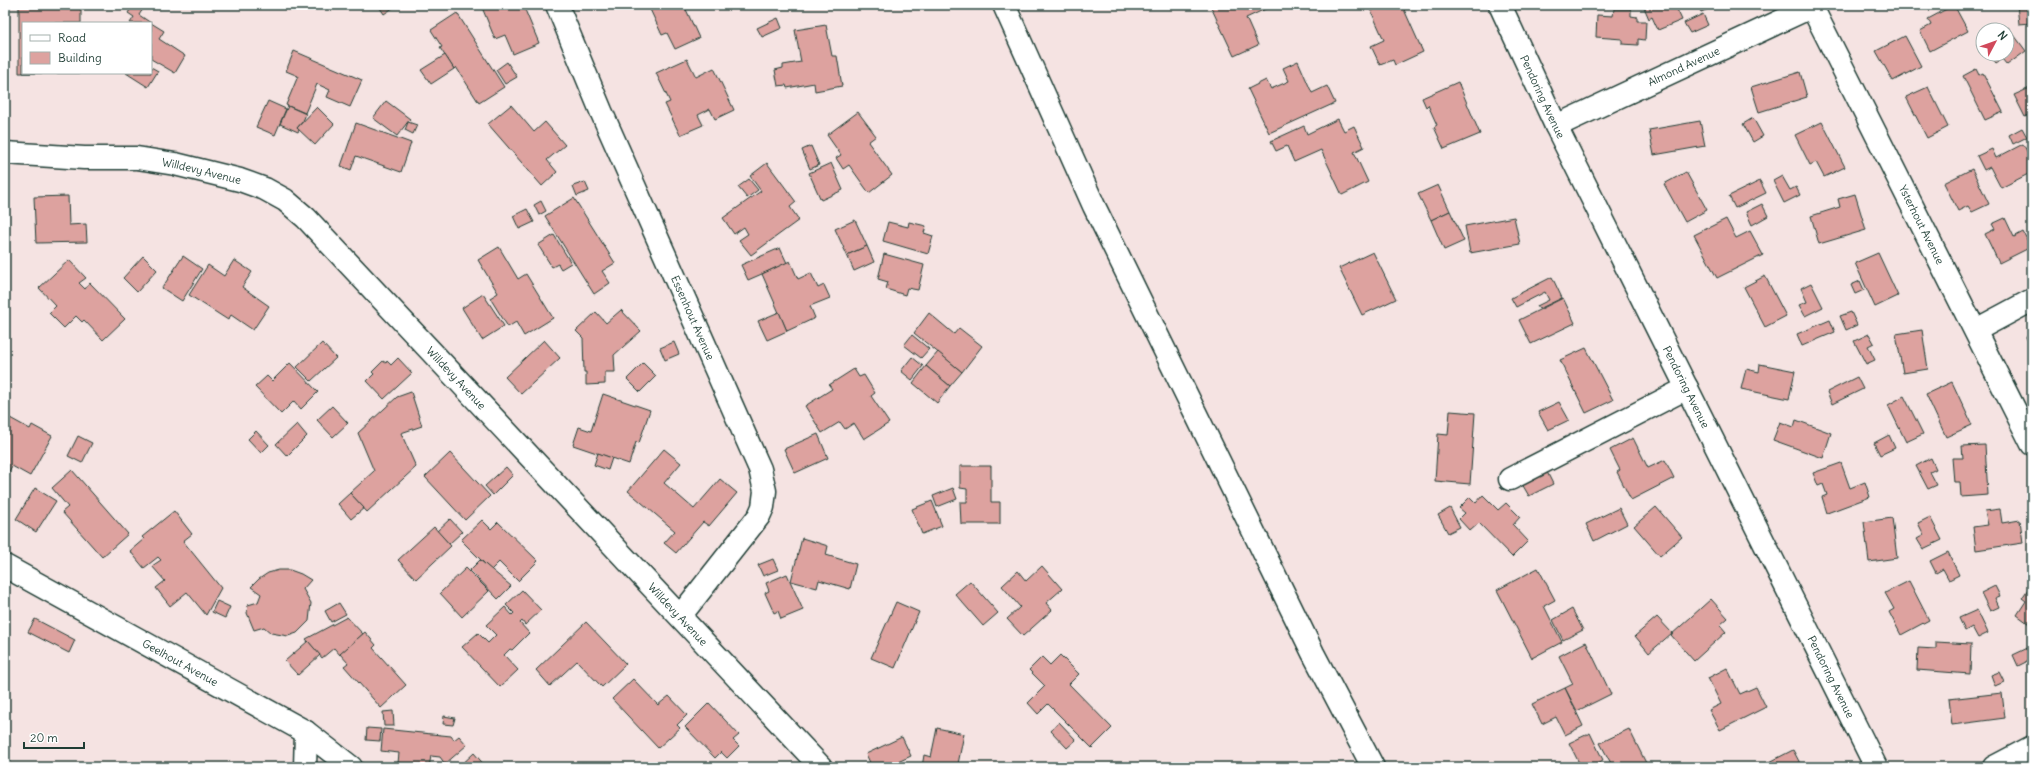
<svg xmlns="http://www.w3.org/2000/svg" width="2037" height="772" font-family="Delius,sans-serif">
<style>
.building{fill:#dda29f;stroke:#1f3d34}
.lines{fill:none;stroke-linecap:round;stroke-linejoin:round}
.minor-casing{stroke:#1f3d34;stroke-width:25}
.highway-casing{stroke:#1f3d34;stroke-width:25}
.minor{stroke:#fff;stroke-width:22}
.highway{stroke:#fff;stroke-width:22}
.labels{text-anchor:middle;dominant-baseline:central;stroke-width:3.5;stroke-linejoin:round;paint-order:stroke}
.street-label{font-size:11px;fill:#1f3d34;stroke:#fff}
</style>
<rect width="100%" height="100%" fill="#f5e3e2"/>
<filter id="ink" filterUnits="userSpaceOnUse"><feTurbulence type="fractalNoise" baseFrequency=".025" numOctaves="2"/><feDisplacementMap in="SourceGraphic" scale="8" xChannelSelector="R" yChannelSelector="G"/><feConvolveMatrix kernelMatrix="1 2 1 2 8 2 1 2 1" color-interpolation-filters="sRGB"/></filter>
<g filter="url(#ink)">
<g class="building">
<path d="M19,5h62v18h-58v50h67h-71z"/>
<path d="M133,5h4l6,4 -4,6 12,8h-21l4,-6 -6,-4z"/>
<path d="M378,5h19l-13,9z"/>
<path d="M481,5h42l16,38 -26,11 -8,-19 -10,4z"/>
<path d="M648,5h36l15,33 -24,11 -8,-16 -5,2z"/>
<path d="M1210,5h64l-28,13 12,27 -24,11z"/>
<path d="M1385,5h17l21,47 -28,13 -2,-5 -13,5 -9,-19 13,-6 -13,-29z"/>
<path d="M1643,5h32l7,15 -24,10 -6,-13 -3,2z"/>
<path d="M1698,5h20l-17,7z"/>
<path d="M1954,5l14,26 -38,20 -10,-20 11,-6 -3,-6z"/>
<path d="M2017,5h15v18l-13,1z"/>
<path d="M1614,9h17v7l6,1v4h9l-1,19 -7,-1v6l-16,-1v-5l-26,-2 1,-22 16,1z"/>
<path d="M457,13l47,74 -25,16 -23,-36 -2,2 -14,-21 2,-1 -11,-17z"/>
<path d="M1703,14l5,11 -18,8 -6,-10z"/>
<path d="M778,18l4,10 -20,9 -5,-9z"/>
<path d="M151,23l13,8 -5,8 26,17 -10,17 -24,-14z"/>
<path d="M826,25l6,31h5l5,30 -27,5 -1,-8 -27,5 -1,-3 -8,1 -3,-16 8,-2v-3l18,-3 -6,-32z"/>
<path d="M2008,27l18,24 -19,14 -5,-6 -6,4 -7,-9h18v-24h-3z"/>
<path d="M1905,36l16,30 -28,15 -17,-30z"/>
<path d="M294,51l68,29 -12,27 -23,-10 3,-7 -13,-6 -12,29 -19,-8 12,-29 -12,-5z"/>
<path d="M445,55l9,14 -23,15 -10,-14z"/>
<path d="M687,59l9,18 18,-9 20,42 -19,9 -5,-10 -12,6 5,10 -23,10 -15,-31 5,-2 -14,-29z"/>
<path d="M1298,61l14,32 15,-7 8,17 -66,30 -21,-44 18,-9 5,9 18,-8 -6,-13z"/>
<path d="M507,62l10,15 -12,7 -9,-14z"/>
<path d="M151,67l7,4 -10,16 -22,-14h25z"/>
<path d="M1976,69l3,6 4,-2 20,39 -18,8 -22,-44z"/>
<path d="M1800,72l7,25 -48,15 -8,-25z"/>
<path d="M1458,82l22,52 -36,15 -10,-22 3,-2 -9,-20 -2,2 -4,-9z"/>
<path d="M1928,87l20,40 -21,11 -21,-41z"/>
<path d="M2032,87v26l-7,4 -11,-22z"/>
<path d="M268,101l18,8 -11,26 -19,-8z"/>
<path d="M386,101l24,18 -13,17 -24,-18z"/>
<path d="M511,105l23,27 11,-10 20,23 -18,15 10,12 -15,14 -54,-62z"/>
<path d="M288,106l18,8 -3,7 -6,7 2,2 -1,2 -18,-8z"/>
<path d="M317,107l17,17 -19,21 -18,-17z"/>
<path d="M858,112l18,24 -8,6 24,33 -23,18 -20,-28 -6,4 -7,-11 5,-3 -14,-20z"/>
<path d="M1753,118l10,18 -10,6 -10,-18z"/>
<path d="M1338,119l6,12 10,-5 10,21 -10,5 14,30 -26,13 -21,-45 -27,12 -7,-16 -11,5 -5,-10 33,-15 3,8z"/>
<path d="M1700,121l5,25 -51,9 -5,-25z"/>
<path d="M408,122l9,3 -4,9 -8,-4z"/>
<path d="M1822,122l23,45 -21,10 -8,-15 -6,3 -15,-30z"/>
<path d="M356,123l55,20 -10,29 -45,-16 -5,14 -10,-4z"/>
<path d="M2022,128l5,9 -14,7 -4,-9z"/>
<path d="M2023,144l9,16v12l-31,16 -11,-21 -6,3 -7,-14 15,-7 4,9z"/>
<path d="M811,146l8,19 -9,4 -8,-19z"/>
<path d="M767,163l29,39 -6,5 9,13 -48,35 -12,-15 9,-6 -4,-7 -10,7 -11,-16 38,-27 -11,-15z"/>
<path d="M831,163l12,27 -22,10 -12,-27z"/>
<path d="M1972,169l17,35 -17,8 -4,-6 -10,5 -14,-28z"/>
<path d="M1686,172l21,38 -22,12 -21,-38z"/>
<path d="M1782,176l8,14 6,-3 4,8 -16,8 -11,-22z"/>
<path d="M749,179l9,11 -11,8 -9,-11z"/>
<path d="M1760,181l6,12 -31,15 -6,-12z"/>
<path d="M585,182l4,9 -12,5 -4,-10z"/>
<path d="M1438,185l12,26 -19,9 -13,-26z"/>
<path d="M1855,194l11,36 -47,14 -8,-28 29,-9 -2,-8z"/>
<path d="M68,196l1,29 17,-1 1,18 -51,1 -2,-46z"/>
<path d="M574,198l41,65 -13,8 8,12 -16,11 -49,-78z"/>
<path d="M541,201l5,10 -7,4 -5,-10z"/>
<path d="M1762,204l6,12 -16,9 -6,-13z"/>
<path d="M527,209l7,13 -15,7 -6,-13z"/>
<path d="M1450,211l14,30 -20,9 -13,-30z"/>
<path d="M1514,217l6,27 -50,9 -5,-27z"/>
<path d="M2005,218l9,19 9,-5 8,15 -32,16 -14,-29 10,-5 -3,-5z"/>
<path d="M1726,219l10,19 14,-7 13,24 -46,23 -23,-43z"/>
<path d="M855,220l12,26 -20,9 -12,-26z"/>
<path d="M888,222l20,5 1,-5 17,4 -2,7 9,3 -5,18 -45,-13z"/>
<path d="M554,235l17,28 -10,6 -3,-5 -6,3 -14,-22z"/>
<path d="M867,246l7,16 -20,9 -7,-16z"/>
<path d="M499,247l19,32 8,-5 27,44 -29,18 -8,-14 -8,5 -18,-29 8,-5 -20,-33z"/>
<path d="M780,248l7,15 -39,17 -7,-15z"/>
<path d="M1373,252l23,47 -34,16 -23,-47z"/>
<path d="M1878,253l20,43 -23,11 -20,-44z"/>
<path d="M884,254l40,11 -6,25 -11,-2 -2,7 -19,-6 2,-7 -10,-3z"/>
<path d="M143,256l14,14 -20,22 -14,-14z"/>
<path d="M183,256l19,13 -20,32 -20,-13z"/>
<path d="M69,260l17,18 -7,5 6,6 5,-6 35,36 -22,21 -19,-20 -2,2 -6,-6 -12,12 -15,-15 7,-7 -17,-18z"/>
<path d="M234,260l18,12 -10,15 27,19 -16,24 -22,-15 -3,5 -39,-25 19,-30 16,11z"/>
<path d="M790,261l8,18 13,-6 7,15 6,-3 6,13 -20,8 5,12 -28,13 -25,-57z"/>
<path d="M1765,276l21,40 -21,11 -21,-40z"/>
<path d="M1552,277l10,21 -23,11 -2,-3 12,-6 -4,-8 -29,15 -5,-9z"/>
<path d="M1860,281l4,9 -9,4 -4,-9z"/>
<path d="M1811,283l12,24 -18,9 -6,-11 8,-3 -6,-14z"/>
<path d="M483,294l21,32 -22,14 -20,-32z"/>
<path d="M1563,298l12,25 -44,21 -12,-24z"/>
<path d="M621,310l20,21 -27,24 1,17h-10v12l-19,1v-13h-2l-1,-34 -7,-7 20,-19 10,11z"/>
<path d="M779,312l8,19 -20,9 -9,-19z"/>
<path d="M1851,312l6,13 -11,5 -6,-14z"/>
<path d="M929,313l25,21 5,-6 23,18 -20,26 -48,-39z"/>
<path d="M1830,320l5,12 -33,14 -5,-12z"/>
<path d="M1922,330l6,39 -25,4 -7,-39z"/>
<path d="M1869,334l5,9 -6,3 7,14 -9,4 -12,-23z"/>
<path d="M2032,334v16l-6,-13z"/>
<path d="M912,335l17,14 -8,9 -17,-13z"/>
<path d="M544,340l16,18 -39,36 -16,-17z"/>
<path d="M674,342l5,12 -14,6 -5,-12z"/>
<path d="M322,343l14,15 -25,23 -14,-14z"/>
<path d="M1586,348l27,52 -27,13 -26,-53z"/>
<path d="M938,352l24,20 -12,14 -24,-20z"/>
<path d="M912,357l11,9 -11,14 -11,-9z"/>
<path d="M398,358l14,15 -28,26 -17,-18 7,-7 -2,-2 11,-11 3,2 1,-2 4,4z"/>
<path d="M290,363l28,29 -17,17 -7,-8 -13,13 -26,-27 12,-11 5,5z"/>
<path d="M643,363l13,13 -16,16 -13,-13z"/>
<path d="M1760,364l35,7 -6,28 -48,-10 5,-20 13,3z"/>
<path d="M926,366l24,20 -13,17 -24,-20z"/>
<path d="M854,369l5,8 5,-2 11,18 -4,3 18,27 -25,16 -10,-16 -9,6 -5,-7 -18,11 -17,-27 27,-17 -3,-4z"/>
<path d="M1857,377l6,12 -31,15 -5,-12z"/>
<path d="M1952,382l20,43 -26,12 -20,-43z"/>
<path d="M411,392l11,34 -21,7 15,34 -49,45 -17,-19 24,-22 -16,-38 39,-36z"/>
<path d="M603,394l47,16 -11,33 -3,-1 -7,22 -56,-19 6,-18 12,4z"/>
<path d="M1904,396l19,38 -17,8 -18,-37z"/>
<path d="M1559,402l10,18 -21,10 -10,-18z"/>
<path d="M332,406l16,17 -15,14 -16,-17z"/>
<path d="M1450,411l25,2 -5,71 -35,-3 3,-47 10,1z"/>
<path d="M5,418l4,2 1,-2 20,11 2,-4 20,11 -22,40 -18,-10 -5,9 -2,-1z"/>
<path d="M1796,420l35,13 -8,25 -50,-18 7,-18 14,5z"/>
<path d="M297,424l10,12 -20,20 -11,-12z"/>
<path d="M256,431l13,14 -8,8 -13,-14z"/>
<path d="M818,434l10,24 -33,15 -11,-24z"/>
<path d="M1889,435l6,13 -15,7 -6,-12z"/>
<path d="M78,436l14,7 -10,20 -14,-7z"/>
<path d="M1633,438l15,30 17,-8 9,18 -43,22 -14,-28 3,-2 -10,-20z"/>
<path d="M1985,445l3,50 -27,2 -1,-15h-6l-2,-24h11l-1,-12z"/>
<path d="M664,449l17,14 -17,20 30,26 26,-30 17,14 -28,33 -6,-4 -27,31 -12,-10 11,-12 -47,-40z"/>
<path d="M450,453l40,43 -25,24 -40,-43z"/>
<path d="M598,453l14,5 -4,12 -14,-5z"/>
<path d="M1931,458l5,11 -6,3 7,13 -9,4 -12,-23z"/>
<path d="M1841,463l9,25 15,-6 5,15 -43,16 -5,-16 5,-2 -4,-11 -5,2 -5,-13z"/>
<path d="M960,466h31v36h9v22h-39l-1,-22h7v-13l-7,-1z"/>
<path d="M506,467l7,8 -20,20 -8,-9z"/>
<path d="M72,470l56,64 -26,23 -40,-45 6,-5 -16,-19z"/>
<path d="M1547,472l6,12 -24,12 -7,-12z"/>
<path d="M35,488l21,13 -20,31 -20,-13z"/>
<path d="M953,488l4,11 -20,8 -4,-11z"/>
<path d="M350,493l14,15 -13,11 -13,-15z"/>
<path d="M1483,495l15,15 8,-7 14,14 -7,8 15,16 -16,16 -33,-34 -9,8 -11,-12 6,-6 -6,-5 11,-11 6,6z"/>
<path d="M932,501l10,25 -20,8 -10,-25z"/>
<path d="M1656,507l26,30 -22,19 -26,-30z"/>
<path d="M1450,508l10,19 -12,6 -10,-18z"/>
<path d="M1619,508l8,16 -33,17 -8,-17z"/>
<path d="M2000,509l2,14 18,-3 3,23 -47,7 -3,-23 15,-2 -3,-14z"/>
<path d="M174,511l18,23 -9,7 38,47 -15,27 -19,-23 -17,14 -14,-18 9,-7 -13,-15 9,-6 -3,-3 -14,11 -14,-17 14,-12 -2,-2z"/>
<path d="M1930,517l12,23 -19,9 -6,-10 7,-4 -6,-12z"/>
<path d="M1892,518l5,40 -28,4 -5,-40z"/>
<path d="M450,519l12,13 -13,12 -12,-13z"/>
<path d="M482,520l9,9 7,-7 40,39 -20,20 -19,-19 -8,8 -30,-30z"/>
<path d="M434,527l17,19 -35,33 -18,-19z"/>
<path d="M802,538l26,8 -2,9 30,9 -6,25 -31,-9 -2,8 -26,-7z"/>
<path d="M1948,552l11,23 -10,5 -6,-11 -7,4 -6,-12z"/>
<path d="M773,559l5,11 -15,6 -5,-11z"/>
<path d="M480,560l31,26 -13,13 -28,-29z"/>
<path d="M1042,566l20,23 -16,14 6,7 -29,26 -16,-17 13,-12 -18,-21 16,-15 8,10z"/>
<path d="M466,568l23,23 -27,26 -22,-24z"/>
<path d="M1538,568l17,32 -11,6 18,36 -30,16 -35,-68z"/>
<path d="M279,570h11l11,4 10,6 -8,9 8,14 -2,18 -12,12 -9,3 -17,-3 -7,-6 -10,3 -7,-17 1,-8 10,-3 3,-8 -10,-7 8,-8 9,-6z"/>
<path d="M787,574l16,36 -22,9 -3,-8 -4,2 -9,-20 4,-2 -3,-8z"/>
<path d="M970,581l28,32 -15,13 -28,-32z"/>
<path d="M1909,581l20,39 -28,15 -12,-23 5,-3 -9,-16z"/>
<path d="M2032,583v43l-15,-11 9,-14 -4,-3z"/>
<path d="M1995,586l5,10 -5,2 4,9 -9,4 -9,-18z"/>
<path d="M522,590l19,20 -16,15 -3,-4 -2,2 9,10 -17,17 -2,-1 -6,6 14,15 -18,17 -38,-40 16,-14 10,10 8,-8 -10,-10 19,-18 7,8 2,-2 -8,-8z"/>
<path d="M1711,599l17,19 -8,7 6,7 -32,29 -23,-26z"/>
<path d="M217,601l13,6 -5,11 -13,-6z"/>
<path d="M896,602l23,10 -24,56 -24,-10z"/>
<path d="M339,603l7,11 -15,8 -6,-11z"/>
<path d="M1572,609l11,21 -20,10 -10,-20z"/>
<path d="M1977,610l11,23 -10,5 -6,-11 -7,4 -6,-13z"/>
<path d="M347,617l16,17 -23,21 -6,-7 -12,10 -16,-19z"/>
<path d="M1657,617l15,16 -23,20 -14,-17z"/>
<path d="M35,619l40,21 -6,13 -41,-21z"/>
<path d="M586,622l40,42 -24,23 -25,-26 -27,25 -14,-16z"/>
<path d="M365,632l11,13 -3,3 33,37 -25,23 -37,-42 4,-3 -8,-9z"/>
<path d="M308,641l12,14 -22,20 -13,-14z"/>
<path d="M1586,642l25,52 -34,17 -12,-23 8,-4 -14,-28z"/>
<path d="M1936,642l35,2 -1,30 -53,-4 1,-22 18,1z"/>
<path d="M2032,646v13l-14,7 -5,-11z"/>
<path d="M1060,655l19,19 -10,10 43,44 -20,20 -44,-44 -10,10 -10,-11 17,-17 -16,-16 13,-13 8,8z"/>
<path d="M1727,668l13,26 16,-7 10,20 -46,23 -11,-20 12,-6 -13,-26z"/>
<path d="M1999,672l5,10 -9,4 -4,-11z"/>
<path d="M633,679l25,26 11,-9 18,19 -10,10 3,3 -22,20 -46,-49z"/>
<path d="M1565,688l18,38 -18,9 -9,-18 -14,7 -10,-20z"/>
<path d="M2002,693l3,25 -53,7 -3,-26z"/>
<path d="M709,703l30,32 -6,5 6,6 -12,12 -6,-6 -6,6 -30,-31z"/>
<path d="M393,711l1,15h-10l-1,-14z"/>
<path d="M444,716l11,2 -2,7 -10,-1z"/>
<path d="M1059,722l17,18 -9,8 -16,-17z"/>
<path d="M367,728l14,1 -1,12 -14,-1z"/>
<path d="M937,728l27,6 -6,30 9,3h-45l2,-12 7,2z"/>
<path d="M383,729l68,7 3,4 5,-4 8,9 -22,19 -5,-7 -9,-1 -2,11 -31,-4 1,-10 -18,-2z"/>
<path d="M1629,729l19,38h-35l-13,-24z"/>
<path d="M1590,733l13,27 -13,7h-9l-12,-24z"/>
<path d="M902,737l9,19 -24,11h-15l-6,-13z"/>
<path d="M1793,750l9,17h-42z"/>
<path d="M474,753l12,14h-27z"/>
</g>
<g class="lines">
<defs>
<g id="minor">
<path id="s1" d="M557,5l44,106 159,358 5,22 -2,16 -4,9 -78,99"/>
<path id="s2" d="M1500,5l56,121 320,641"/>
<path id="s3" d="M1811,5l221,439"/>
<path id="s4" d="M1556,126l255,-119"/>
<path id="s5" d="M5,153l79,5h53l38,6 65,16 25,9 20,11 21,18 515,549"/>
<path d="M1976,330l56,-30"/>
<path d="M1510,479l177,-91"/>
<path id="s6" d="M5,566l301,166 45,35"/>
<path d="M305,767l1,-35"/>
<path d="M1994,767l38,-20"/>
</g>
<path id="highway" d="M1004,5l90,201 219,447 60,114"/>
</defs>
<use href="#minor" class="minor-casing"/>
<use href="#highway" class="highway-casing"/>
<use href="#minor" class="minor"/>
<use href="#highway" class="highway"/>
</g>
</g>
<g class="labels">
<g class="street-label">
<text stroke="none"><textPath href="#s4" startOffset="141">Almond Avenue</textPath></text>
<text stroke="none"><textPath href="#s2" startOffset="101">Pendoring Avenue</textPath></text>
<text stroke="none"><textPath href="#s5" startOffset="198">Willdevy Avenue</textPath></text>
<text stroke="none"><textPath href="#s3" startOffset="246">Ysterhout Avenue</textPath></text>
<text stroke="none"><textPath href="#s1" startOffset="341">Essenhout Avenue</textPath></text>
<text stroke="none"><textPath href="#s5" startOffset="534">Willdevy Avenue</textPath></text>
<text stroke="none"><textPath href="#s2" startOffset="425">Pendoring Avenue</textPath></text>
<text stroke="none"><textPath href="#s5" startOffset="858">Willdevy Avenue</textPath></text>
<text stroke="none"><textPath href="#s6" startOffset="200">Geelhout Avenue</textPath></text>
<text stroke="none"><textPath href="#s2" startOffset="749">Pendoring Avenue</textPath></text>
</g>
</g>
<rect width="2037" height="772" fill="none" stroke="#fff" stroke-width="20"/>
<rect x="10" y="10" width="2017" height="752" fill="none" stroke="#1f3d34" stroke-width="1.5" filter="url(#ink)"/>
<rect x="22" y="22" width="130" height="52" fill="#ffffff" stroke="#a5b1ae"/>
<rect x="30" y="35" width="20" height="6" fill="#ffffff" stroke="#a5b1ae"/>
<text x="58" y="42" font-size="12" fill="#1f3d34">Road</text>
<rect x="30" y="52" width="20" height="12" fill="#dda29f" stroke="#a5b1ae"/>
<text x="58" y="62" font-size="12" fill="#1f3d34">Building</text>
<g transform="translate(1995 42) rotate(49)"><circle r="19" fill="#ffffff" stroke="#a5b1ae"/>
<path d="M0-3L7 15L0 10L-7 15Z" fill="#d1495b"/>
<text y="-6" font-size="11" font-weight="bold" text-anchor="middle" fill="#1f3d34">N</text>
</g>
<path d="M24 742v6h60v-6" fill="none" stroke="#1f3d34" stroke-width="2"/>
<text x="30" y="742" font-size="12" fill="#1f3d34" stroke="#ffffff" stroke-width="3" paint-order="stroke">20 m</text>
</svg>
